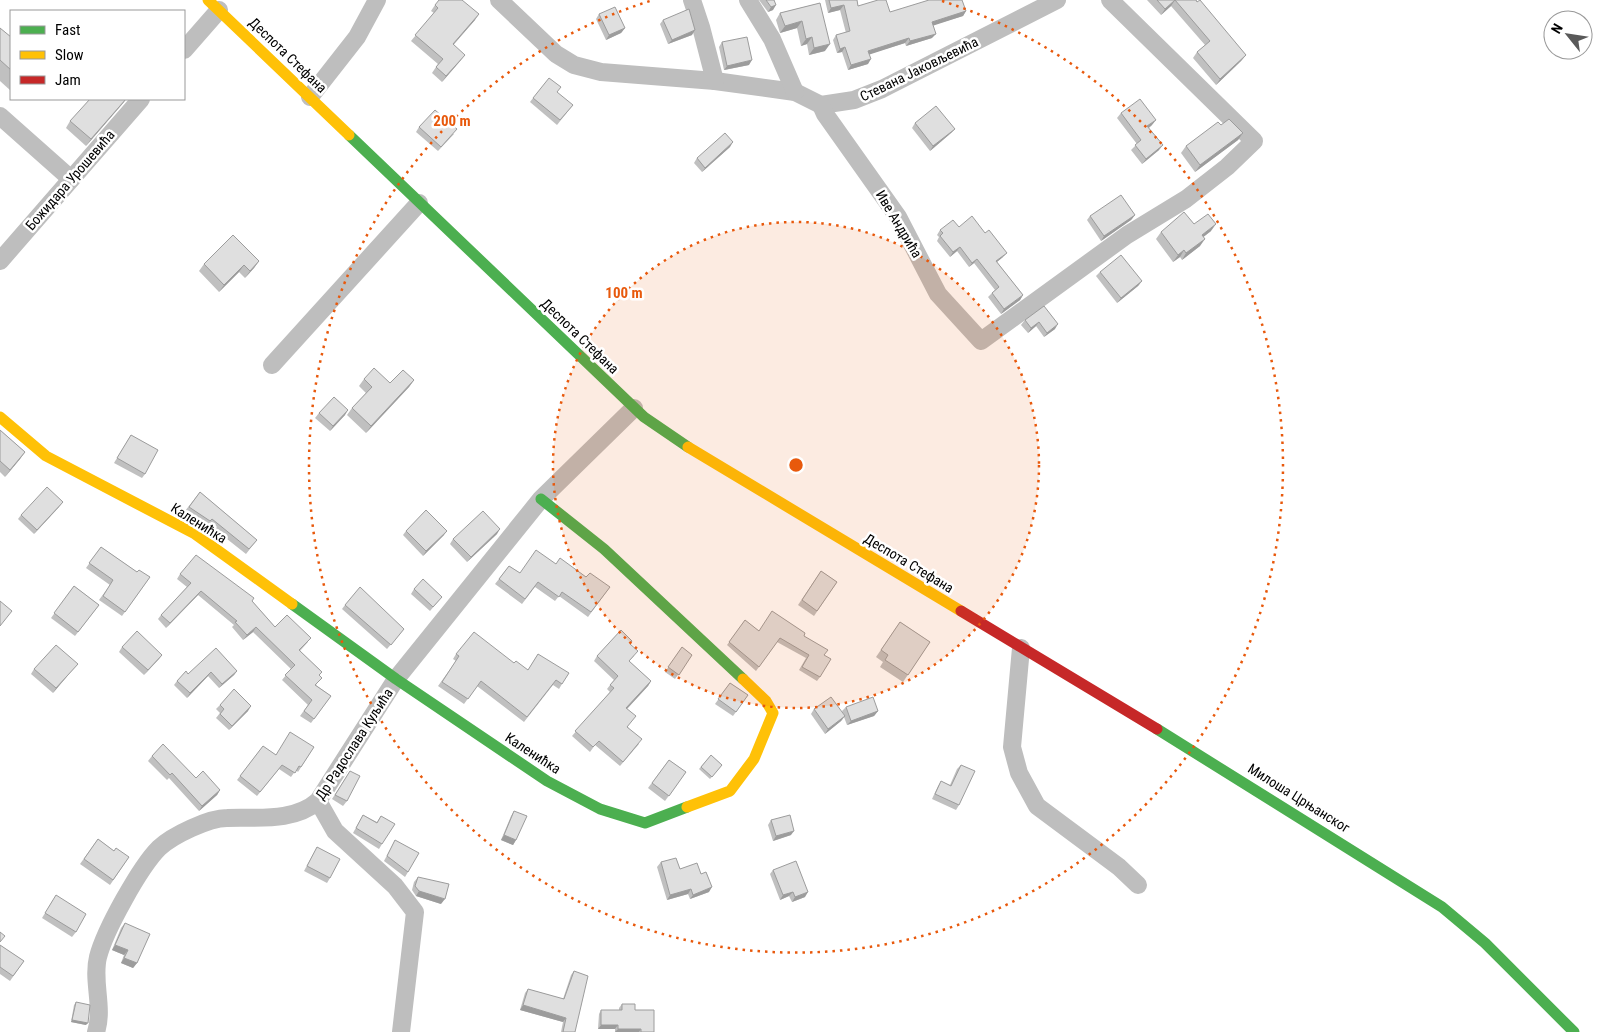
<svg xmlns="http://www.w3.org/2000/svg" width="1603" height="1032" font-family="'Roboto Condensed',sans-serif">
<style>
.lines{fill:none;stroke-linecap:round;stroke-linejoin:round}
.street{stroke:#bebebe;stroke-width:18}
.fast{stroke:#4caf50;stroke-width:11}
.slow{stroke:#ffc107;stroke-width:11}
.jam{stroke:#c62828;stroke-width:11}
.wall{fill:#c0c0c0}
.shaded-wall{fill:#9c9c9c}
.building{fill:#dfdfdf;stroke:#9c9c9c}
.ring{fill:none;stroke:#e8590c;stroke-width:2.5;stroke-dasharray:2.5 5}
.labels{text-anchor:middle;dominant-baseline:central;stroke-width:5;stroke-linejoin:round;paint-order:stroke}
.street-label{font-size:14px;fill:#000;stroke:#fff}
.centre{fill:#e8590c;stroke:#fff;stroke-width:2.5}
.ring-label{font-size:15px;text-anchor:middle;font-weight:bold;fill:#e8590c;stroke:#fff;stroke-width:5;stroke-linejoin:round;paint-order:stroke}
</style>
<rect width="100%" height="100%" fill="#fff"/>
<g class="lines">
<g class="street">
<path d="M499,0l57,54 18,11 27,7 114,9 80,11 26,13 33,-5 28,-11 175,-89"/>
<path d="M692,0l9,27 14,54"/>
<path d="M748,0l24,39 23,53"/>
<path d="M184,50l35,-40"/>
<path d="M310,97l47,-60 20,-37"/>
<path d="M821,105l4,9 73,103 40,77 43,47 146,-106 59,-36 41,-32 27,-26 -144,-141"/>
<path d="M0,116l71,63"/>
<path d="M0,261l141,-162"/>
<path d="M272,365l147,-162"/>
<path d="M1021,648l-9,99 7,26 18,33 82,61 19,18"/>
<path d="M318,801l17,30 60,55 20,26 -14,120"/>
<path d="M96,1032c8,-24 -4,-51 2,-75 7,-27 42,-90 61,-109 14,-13 50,-30 68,-30 31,-1 67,4 91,-17l78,-122 145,-180 93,-91"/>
</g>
<g class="fast">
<path d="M349,135l295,282 44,30"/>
<path d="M541,499l63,50 139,130"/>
<path d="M292,604l104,75 151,102 53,28 45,14 42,-16"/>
<path d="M1157,729l285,178 43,36 89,89"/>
</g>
<g class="slow">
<path d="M208,0l141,135"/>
<path d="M0,417l46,39 149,78 97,70"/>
<path d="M688,447l273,164"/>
<path d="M687,807l43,-16 24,-32 19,-46 -7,-12 -23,-22"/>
</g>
<path class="jam" d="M961,611l196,118"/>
</g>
<g class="wall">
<path d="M759,0h15l-1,10 -5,2z"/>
<path d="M825,0h32l1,6 32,6 76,-1 -3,5 -30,9 -1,13 -26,8 -1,-3 -36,11 -1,10 -20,6 -6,-18 -5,1 -4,-13 3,-5 10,-2 -6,-23 -12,3z"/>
<path d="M1147,0h49l50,55 -5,6 -25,24 -23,-27 4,-6 8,-7 -34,-39 -10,9z"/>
<path d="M820,3l5,48 -16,4 -2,-11 -6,2 -4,-18 -17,5 -4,-13 4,-7z"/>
<path d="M435,5l40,15 -22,24 8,16 -19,22 -10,-9 6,-9 -27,-23 23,-28 -3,-2z"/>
<path d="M599,14l26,14 -4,5 -15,7 -10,-21z"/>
<path d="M663,20l29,15 -24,9 -8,-20z"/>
<path d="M0,28l11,9v54l-11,-10z"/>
<path d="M722,42l27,23 -25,5 -5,-23z"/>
<path d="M533,98l40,7 -16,20 -27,-23z"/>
<path d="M124,102l-38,44 -20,-18 4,-7z"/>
<path d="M1121,113l31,12 -3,3 10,22 -17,14 -11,-14 6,-6 -20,-26z"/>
<path d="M915,123l40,6 -4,4 -21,18 -18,-23z"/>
<path d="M1221,125l22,8 -5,7 -43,32 -14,-19 5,-7z"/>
<path d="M419,127l35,7 -16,17 -22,-19z"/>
<path d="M730,147l-28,25 -8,-9 3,-5z"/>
<path d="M1135,215l-4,5 -30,21 -14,-21 3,-4z"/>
<path d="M1194,224l17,7 -8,6 -3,9 -18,14 -2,-3 -7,5 -17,-23 5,-7z"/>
<path d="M959,227l44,30 -6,5 26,33 -3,5 -19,14 -13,-17 7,-7 -21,-27 -5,4 -12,-16 -7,6 -13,-16 2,-4 -2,-2 3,-5z"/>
<path d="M259,261l-5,7 -9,10 -6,-6 -20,20 -20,-21 5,-7z"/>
<path d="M1100,272l42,9 -4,5 -21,17 -21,-27z"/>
<path d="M1044,306l11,23 -11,8 -8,-11 -8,7 -7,-8 4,-5z"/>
<path d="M364,379l26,4 24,-3 -5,7 -43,46 -19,-18 5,-7 14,-15 -7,-7z"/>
<path d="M319,413l26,2 -15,16 -15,-13z"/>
<path d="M0,430l25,22 -5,7 -15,18 -5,-5z"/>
<path d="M131,435l14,39 -3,4 -28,-15z"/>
<path d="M200,492l57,48 -11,14 -38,-30 -1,2 -22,-15z"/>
<path d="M59,507l-25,27 -16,-15 3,-4z"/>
<path d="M406,531l38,4 -21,21 -20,-21z"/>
<path d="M497,534l-30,28 -17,-18 3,-5z"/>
<path d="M101,547l36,25 13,5 -28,39 -23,-16 11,-15 -24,-17z"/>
<path d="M556,564l54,23 -22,30 -29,-21 -4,5 -20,-14 -13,17 -27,-20 14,-18 11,7z"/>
<path d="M821,571l16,11 -23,34 -16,-11z"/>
<path d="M180,574l72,27 23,26 33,15 -8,9 22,21 -3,4 -1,6 -2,3 15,11 -20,27 -11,-7 8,-11 -26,-25 9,-11 -38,-37 -10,8 -11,-13 2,-2 -36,-30 -32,33 -8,-9 3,-4 26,-28 -10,-8z"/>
<path d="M74,586l25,19 -24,31 -24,-18z"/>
<path d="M414,589l28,8 -12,14 -19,-17z"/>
<path d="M345,605l59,24 -17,20 -45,-40z"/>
<path d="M745,620l14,11 45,5 20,19 -4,22 -3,4 -18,-11 7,-12 -29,-16 -21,29 -29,-26z"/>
<path d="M900,622l30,20 -27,40 -23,-15 3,-5 -7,-5z"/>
<path d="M632,641l-2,3 4,12 -5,5 22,20 -3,5 -21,23 1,18 11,17 -19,22 -25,-21 -5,7 -18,-16 38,-44 -3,-3 7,-9 -20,-19 3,-5z"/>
<path d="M122,647l40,8 -18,20 -25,-23z"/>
<path d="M682,647l10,8 -17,24 -10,-7z"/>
<path d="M456,654l58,9 14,7 10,-16 24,30 -3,5 -6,-4 -29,37 -47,-36 -13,18 -26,-18 18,-25 -3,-2z"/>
<path d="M74,668l-21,25 -22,-19 3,-5z"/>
<path d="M237,671l-3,4 -15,13 -11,-12 -21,22 -13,-13 3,-4 11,-7z"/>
<path d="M730,683l18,12 -15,21 -18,-12z"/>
<path d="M220,705l28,6 -19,19 -13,-12 4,-5 -4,-4z"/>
<path d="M846,707l32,4 -4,5 -27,9 -3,-8 -3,4 -16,13 -14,-20 3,-5 30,6 -2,-4z"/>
<path d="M263,746l13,9 38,-8 -16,25 -2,-2 -5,7 -12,-8 -22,27 -20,-16z"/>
<path d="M711,755l11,10 -12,14 -11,-10z"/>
<path d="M152,756l68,34 -3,5 -18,16 -30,-33 -2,2 -19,-19z"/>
<path d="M669,760l17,12 -21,29 -17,-13z"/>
<path d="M961,765l-2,40 -3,5 -24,-11 6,-13 3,-5 9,4 7,-16z"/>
<path d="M350,771l-3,30 -4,5 -11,-7z"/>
<path d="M514,811l2,29 -3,5 -12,-5 10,-24z"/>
<path d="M363,815l14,7 4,-6 1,28 -3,5 -26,-16z"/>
<path d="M771,820l20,15 -18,6 -5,-16z"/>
<path d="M98,839l16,12 15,6 -19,28 -30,-21z"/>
<path d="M395,840l13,32 -3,5 -21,-16z"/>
<path d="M317,847l13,31 -3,5 -23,-12z"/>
<path d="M661,862l19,7 29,23 -19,7 -2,-5 -21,6 -10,-33z"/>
<path d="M773,870l32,27 -13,5 -3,-6 -9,4 -10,-26z"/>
<path d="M418,877l23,27 -25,-8 -4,-6 2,-8z"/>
<path d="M53,900l23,32 -4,5 -30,-19z"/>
<path d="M125,923l12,40 -4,5 -12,-5 3,-8 -12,-5 9,-22z"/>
<path d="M0,945l24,16 -14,20 -10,-7z"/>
<path d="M574,971l1,61h-14l2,-10 -43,-12 5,-17 3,-4 35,10 8,-24z"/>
<path d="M76,1002l10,23 -15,-3 3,-17z"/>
<path d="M622,1004l13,6 19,22h-39v-3h-17l1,-15 2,-4h18v-2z"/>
</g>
<g class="shaded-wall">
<path d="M1175,0l-4,6 -10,9 4,-6z"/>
<path d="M776,5l-3,5 -5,2 3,-5z"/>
<path d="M844,5l-4,5 -12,3 3,-5z"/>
<path d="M966,11l-3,5 -34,11 3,-5z"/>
<path d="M479,14l-4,6 -26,30 4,-6z"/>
<path d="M802,21l-5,7 -17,5 5,-7z"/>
<path d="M625,28l-4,5 -15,7 3,-5z"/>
<path d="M695,30l-3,5 -24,9 4,-4z"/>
<path d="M936,34l-4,4 -26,8 4,-5z"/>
<path d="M812,37l-5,7 -6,2 5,-7z"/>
<path d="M909,38l-4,5 -40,13 3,-5z"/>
<path d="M830,44l-5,7 -16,4 5,-7z"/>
<path d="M845,47l-3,5 -5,1 3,-4z"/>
<path d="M465,55l-4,5 -19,22 4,-6z"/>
<path d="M1246,55l-5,6 -25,24 4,-6z"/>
<path d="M871,59l-3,5 -20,6 3,-5z"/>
<path d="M752,60l-3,5 -25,5 3,-4z"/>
<path d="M126,99l-2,3 -38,44 5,-7z"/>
<path d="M1156,120l-4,5 -8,6 3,-5z"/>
<path d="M955,129l-4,4 -21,18 3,-5z"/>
<path d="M1243,133l-5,7 -43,32 5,-7z"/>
<path d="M733,142l-3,5 -28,25 3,-4z"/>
<path d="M1163,145l-4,5 -17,14 4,-5z"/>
<path d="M1135,215l-4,5 -30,21 3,-5z"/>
<path d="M1216,224l-5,7 -14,11 5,-7z"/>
<path d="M1205,239l-5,7 -18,14 4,-7z"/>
<path d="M960,247l-3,4 -7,6 3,-5z"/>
<path d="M1184,250l-4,7 -7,5 5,-7z"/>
<path d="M1007,253l-4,4 -10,8 3,-4z"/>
<path d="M977,259l-3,4 -5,4 3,-4z"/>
<path d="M259,261l-5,7 -9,10 5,-7z"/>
<path d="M244,265l-5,7 -20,20 5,-7z"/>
<path d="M1142,281l-4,5 -21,17 4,-5z"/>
<path d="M1023,295l-3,5 -19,14 3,-5z"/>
<path d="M1039,322l-3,4 -8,7 3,-5z"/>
<path d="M1058,324l-3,5 -11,8 3,-4z"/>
<path d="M414,380l-5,7 -43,46 5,-7z"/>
<path d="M348,410l-3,5 -15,16 3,-5z"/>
<path d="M25,452l-5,7 -15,18 5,-7z"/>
<path d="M63,502l-4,5 -25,27 3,-4z"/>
<path d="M500,529l-3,5 -30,28 4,-5z"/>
<path d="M447,531l-3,4 -21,21 3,-5z"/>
<path d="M201,591l-3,4 -32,33 4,-5z"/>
<path d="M256,627l-3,5 -10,8 4,-5z"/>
<path d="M162,655l-3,4 -15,16 4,-5z"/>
<path d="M78,664l-4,4 -21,25 3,-5z"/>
<path d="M237,671l-3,4 -15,13 3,-4z"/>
<path d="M211,672l-3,4 -21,22 3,-5z"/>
<path d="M651,681l-3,5 -25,27 3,-5z"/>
<path d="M251,706l-3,5 -19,19 3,-4z"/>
<path d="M878,711l-4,5 -27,9 4,-4z"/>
<path d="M845,716l-4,5 -16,13 3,-5z"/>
<path d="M220,790l-3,5 -18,16 3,-5z"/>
<path d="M794,831l-3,4 -18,6 3,-5z"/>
<path d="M504,835l12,5 -3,5 -12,-5z"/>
<path d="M712,887l-3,5 -19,7 3,-4z"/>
<path d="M691,889l-3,5 -21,6 3,-5z"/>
<path d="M419,891l26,8 -4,5 -25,-8z"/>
<path d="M793,892l-4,4 -9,4 3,-5z"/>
<path d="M808,892l-3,5 -13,5 3,-5z"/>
<path d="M115,945l13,5 -4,5 -12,-5z"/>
<path d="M124,958l13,5 -4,5 -12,-5z"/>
<path d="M523,1005l43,13 -3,4 -43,-12z"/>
<path d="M72,1020l16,3 -2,2 -15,-3z"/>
<path d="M601,1025h17l-3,4h-17z"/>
<path d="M618,1029h23l-2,3h-24z"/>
</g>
<g class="building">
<path d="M439,0h23l17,14 -26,30 12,11 -19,21 -10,-9 7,-8 -28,-24 23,-27 -3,-3z"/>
<path d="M766,0h8l2,5 -5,2z"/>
<path d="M829,0h28l1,6 20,-6h8l4,12 39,-12h33l4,11 -34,11 4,12 -26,7 -1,-3 -41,13 3,8 -20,6 -6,-18 -5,2 -4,-14 14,-4 -6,-26 -13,3z"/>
<path d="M1157,0h39l1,2 3,-2 46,55 -26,24 -23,-27 13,-11 -35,-41 -10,9z"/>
<path d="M820,3l10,41 -16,4 -2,-11 -6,2 -4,-18 -17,5 -5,-13z"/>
<path d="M615,7l10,21 -16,7 -10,-21z"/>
<path d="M689,9l6,21 -23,10 -9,-20z"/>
<path d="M0,28l11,9v33l-11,-10z"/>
<path d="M747,37l5,23 -25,6 -5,-24z"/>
<path d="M549,78l12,9 -4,5 16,13 -13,15 -27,-22z"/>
<path d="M90,99h36l-35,40 -21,-18z"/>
<path d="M1140,99l16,21 -9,6 16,19 -17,14 -11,-14 6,-5 -20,-27z"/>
<path d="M936,106l19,23 -22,17 -18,-23z"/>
<path d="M435,110l22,19 -16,18 -22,-20z"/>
<path d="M1229,119l14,14 -43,32 -14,-19 32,-24 3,3z"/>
<path d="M725,133l8,9 -28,26 -8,-10z"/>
<path d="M1121,195l14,20 -31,21 -14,-20z"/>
<path d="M1184,212l10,12 14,-10 8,10 -14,11 3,4 -19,14 -2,-3 -6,5 -17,-23z"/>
<path d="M972,216l13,17 4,-3 18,23 -11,8 27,34 -19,14 -12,-16 7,-6 -22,-28 -5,4 -12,-16 -7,5 -13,-16 3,-3 -3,-3 13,-10 6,7z"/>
<path d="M233,235l26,26 -9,10 -6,-6 -20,20 -20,-21z"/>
<path d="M1121,255l21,26 -21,17 -21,-26z"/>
<path d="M1044,306l14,18 -11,9 -8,-11 -8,6 -6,-8z"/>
<path d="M374,368l16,15 13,-13 11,10 -43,46 -19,-18 20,-21 -8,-8z"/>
<path d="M334,397l14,13 -15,16 -14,-13z"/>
<path d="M0,430l25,22 -15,18 -10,-9z"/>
<path d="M131,435l27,15 -13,24 -28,-16z"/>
<path d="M47,487l16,15 -26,28 -16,-15z"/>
<path d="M200,492l57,48 -8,9 -37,-30 -2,2 -21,-14z"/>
<path d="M426,510l21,21 -21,20 -20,-20z"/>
<path d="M483,511l17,18 -29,28 -18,-18z"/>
<path d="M101,547l36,25 2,-2 11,7 -25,35 -22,-16 10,-16 -24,-17z"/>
<path d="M536,550l20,14 4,-6 26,19 4,-4 20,14 -19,25 -29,-20 -3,5 -21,-15 -13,17 -26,-20 10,-13 11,7z"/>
<path d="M196,555l58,43 -2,3 23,26 12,-12 24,23 -12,12 23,22 -3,3 3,3 -7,7 16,11 -17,23 -10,-8 8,-11 -27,-25 10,-10 -39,-38 -9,8 -12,-13 2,-1 -36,-30 -31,32 -9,-8 30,-32 -11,-9z"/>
<path d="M821,571l16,11 -20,29 -15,-11z"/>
<path d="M423,579l19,18 -9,10 -19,-18z"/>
<path d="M74,586l25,19 -21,27 -24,-19z"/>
<path d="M360,587l44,42 -13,16 -46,-40z"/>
<path d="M0,601l12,10 -12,15z"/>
<path d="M772,611l33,22 -1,3 24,14 -4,5 7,4 -11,18 -18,-10 7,-12 -29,-17 -21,29 -30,-25 16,-22 14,11z"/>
<path d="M900,622l30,20 -22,33 -23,-15 3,-5 -7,-5z"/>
<path d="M621,630l11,11 -2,3 8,7 -9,10 22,20 -25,27 10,8 -9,11 15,12 -19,23 -24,-21 -6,6 -18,-16 39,-43 -4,-3 8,-9 -21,-20z"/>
<path d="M137,631l25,24 -14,15 -26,-23z"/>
<path d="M474,632l40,31 2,-2 12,9 10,-16 31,19 -7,11 -6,-4 -29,37 -46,-36 -13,18 -26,-17 17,-26 -3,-2z"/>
<path d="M56,645l22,19 -22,24 -22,-19z"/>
<path d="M682,647l10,8 -13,20 -11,-8z"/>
<path d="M216,648l21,23 -15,13 -11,-12 -21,21 -13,-12 9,-10 2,3z"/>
<path d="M730,683l18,12 -12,17 -18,-13z"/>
<path d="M234,689l17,17 -19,20 -12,-12 4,-5 -4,-4z"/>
<path d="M831,697l14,19 -17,13 -14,-20z"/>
<path d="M873,697l5,14 -27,10 -5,-14z"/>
<path d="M290,732l24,15 -13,20 -2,-1 -4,7 -13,-8 -22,27 -20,-16 23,-30 13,9z"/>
<path d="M163,744l33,34 7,-7 17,19 -18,16 -30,-33 -2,2 -18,-19z"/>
<path d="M711,755l11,10 -10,12 -11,-10z"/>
<path d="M669,760l17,12 -17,24 -17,-13z"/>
<path d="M961,765l14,6 -16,34 -24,-11 6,-13 10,5z"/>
<path d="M350,771l10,5 -13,25 -12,-6z"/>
<path d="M514,811l13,5 -11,24 -12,-5z"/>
<path d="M363,815l14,8 4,-7 14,8 -13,20 -26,-16z"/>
<path d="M790,815l4,16 -18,5 -5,-16z"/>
<path d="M98,839l16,12 2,-3 13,9 -16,23 -29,-21z"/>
<path d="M395,840l24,13 -11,19 -21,-16z"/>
<path d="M317,847l23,12 -10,19 -23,-12z"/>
<path d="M676,858l4,11 17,-6 4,11 5,-2 6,15 -19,8 -2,-6 -21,6 -9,-33z"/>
<path d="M796,861l12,31 -13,5 -2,-5 -10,3 -10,-25z"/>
<path d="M418,877l31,7 -4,15 -26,-8 -4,-5z"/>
<path d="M56,895l30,19 -10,18 -31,-19z"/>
<path d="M125,923l25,11 -13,29 -13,-5 4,-8 -13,-5z"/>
<path d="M0,932l5,4 -5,6z"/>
<path d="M0,945l24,16 -11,15 -13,-9z"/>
<path d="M574,971l14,5 -13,56h-12l3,-14 -43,-13 5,-16 36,10z"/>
<path d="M76,1002l14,3 -2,18 -16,-3z"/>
<path d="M622,1004h13v6h19v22h-13v-3h-23v-4h-17v-15h21z"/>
</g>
<circle cx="796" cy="465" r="243" fill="#e8590c" fill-opacity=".12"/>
<g class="ring">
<circle cx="796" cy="465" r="243"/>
<path d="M942 1A487 487 0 1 1 650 1"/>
</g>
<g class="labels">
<g class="street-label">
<text transform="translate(288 55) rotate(44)">Деспота Стефана</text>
<text transform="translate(919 69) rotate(-26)">Стевана Јаковљевића</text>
<text transform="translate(70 180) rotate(-49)">Божидара Урошевића</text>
<text transform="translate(899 224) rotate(59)">Иве Андрића</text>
<text transform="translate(580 336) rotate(44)">Деспота Стефана</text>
<text transform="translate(199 523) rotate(32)">Каленићка</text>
<text transform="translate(909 563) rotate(31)">Деспота Стефана</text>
<text transform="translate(354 744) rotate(-57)">Др Радослава Куљића</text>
<text transform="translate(533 753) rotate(33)">Каленићка</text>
<text transform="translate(1299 798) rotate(32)">Милоша Црњанског</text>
</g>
</g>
<circle cx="796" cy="465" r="8" class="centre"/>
<g class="ring-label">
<text x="452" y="126">200 m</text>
<text x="624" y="298">100 m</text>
</g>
<rect x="10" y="10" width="175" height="90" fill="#ffffff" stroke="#999999"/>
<rect x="20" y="26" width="25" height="8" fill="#4caf50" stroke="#999999"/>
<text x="55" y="35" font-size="15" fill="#000000">Fast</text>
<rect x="20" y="51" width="25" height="8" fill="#ffc107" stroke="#999999"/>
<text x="55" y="60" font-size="15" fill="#000000">Slow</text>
<rect x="20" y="76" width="25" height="8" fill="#c62828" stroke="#999999"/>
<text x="55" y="85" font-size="15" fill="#000000">Jam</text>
<g transform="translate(1568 35) rotate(300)"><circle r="24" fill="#ffffff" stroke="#999999"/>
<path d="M0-4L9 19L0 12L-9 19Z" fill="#595959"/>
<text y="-8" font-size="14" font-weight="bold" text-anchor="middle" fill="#000000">N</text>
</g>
</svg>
